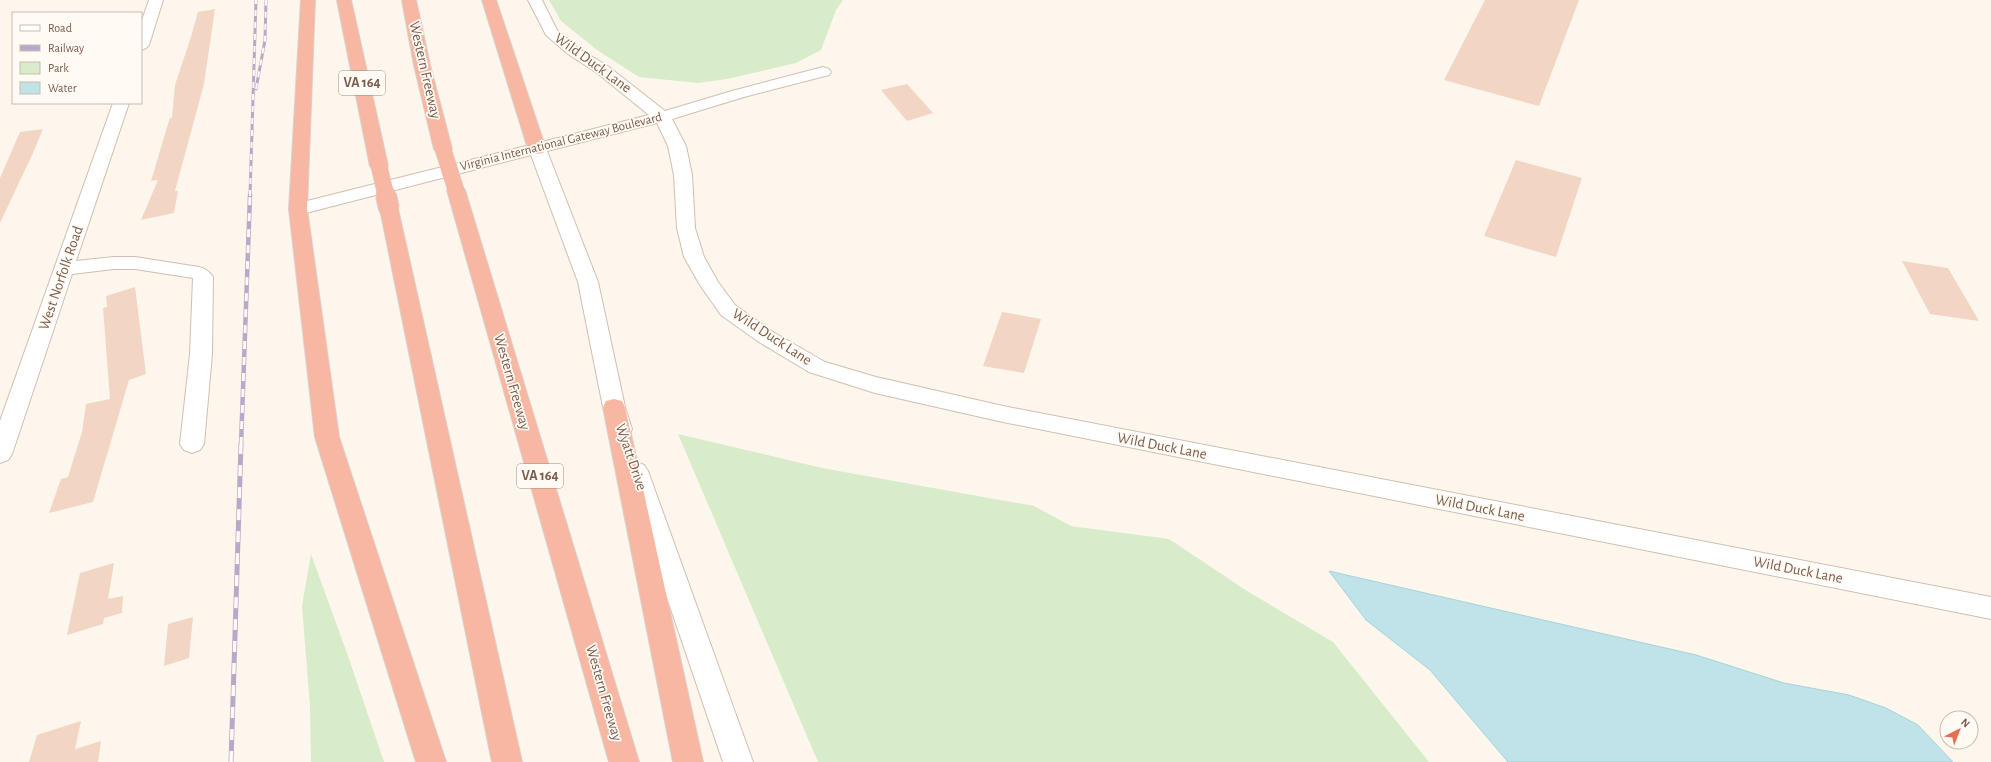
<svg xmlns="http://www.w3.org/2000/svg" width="1991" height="762" font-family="'Alegreya Sans',sans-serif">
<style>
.green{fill:#d8ecc9}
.water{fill:#bfe3e8;stroke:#a5d3da}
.building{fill:#f3d5c3}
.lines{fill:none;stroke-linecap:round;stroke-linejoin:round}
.minor-casing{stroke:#d1beb0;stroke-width:2}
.highway-casing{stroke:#dad1cd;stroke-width:2}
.minor{fill:#fff;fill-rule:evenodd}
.highway{fill:#f7b7a3;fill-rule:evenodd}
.rail-far2-casing{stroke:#b9a8c9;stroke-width:3}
.rail-far1-casing{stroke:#b9a8c9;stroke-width:4.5}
.rail-casing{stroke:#b9a8c9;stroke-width:5}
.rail-far2{stroke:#fffaf3;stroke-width:2;stroke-dasharray:6;stroke-linecap:butt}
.rail-far1{stroke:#fffaf3;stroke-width:3;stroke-dasharray:8;stroke-linecap:butt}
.rail{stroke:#fffaf3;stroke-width:3.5;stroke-dasharray:11;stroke-linecap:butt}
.highway-bridge-far1-casing{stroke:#dad1cd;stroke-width:17;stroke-linecap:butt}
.highway-bridge-casing{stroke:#dad1cd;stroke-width:22;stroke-linecap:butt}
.highway-bridge-far1{stroke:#f7b7a3;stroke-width:16}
.highway-bridge{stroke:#f7b7a3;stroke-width:20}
.labels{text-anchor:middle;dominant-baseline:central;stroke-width:3.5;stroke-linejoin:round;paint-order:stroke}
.far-street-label{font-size:13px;fill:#7a5c4d;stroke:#fffaf3}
.shield{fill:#fffaf3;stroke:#a28b7f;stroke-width:1}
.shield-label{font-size:14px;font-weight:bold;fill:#7a5c4d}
.street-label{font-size:15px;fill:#7a5c4d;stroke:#fffaf3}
</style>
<rect width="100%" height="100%" fill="#fdf6ec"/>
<g class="green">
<path d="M549,0h294l-7,10 -15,40 -25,13 -69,16 -29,4 -59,-6 -42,-27 -36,-29z"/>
<path d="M678,434l144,34 212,38 37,20 98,13 78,52 86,51 96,120h-611z"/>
<path d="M311,554l37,102 36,106h-73l-1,-56 -8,-100z"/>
</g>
<path class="water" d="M1329,571l367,84 88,28 65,12 37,13 32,17 35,37h-445l-78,-92 -64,-50z"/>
<g class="building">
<path d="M1485,0h94l-40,106 -95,-26z"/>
<path d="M215,9l-11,75 -29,107h3l-4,22 -33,7 17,-40 -7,1 17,-57 2,-6h2l3,-33 15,-45 8,-28z"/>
<path d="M907,84l26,29 -26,8 -26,-31z"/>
<path d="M43,129l-10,24 -33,70v-45l20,-46z"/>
<path d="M1516,160l66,18 -26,79 -72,-21z"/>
<path d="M1902,261l46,7 31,53 -49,-7z"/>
<path d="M135,287l11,87 -17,6 -36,122 -44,11 12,-34 7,-2 14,-45 4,-28 24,-5 -7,-91 4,-1 -1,-11z"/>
<path d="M1002,312l39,7 -17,54 -41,-7z"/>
<path d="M114,563l-6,36 15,-3 -1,17 -18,5 -1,6 -36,11 13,-62z"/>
<path d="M193,617l-4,41 -25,8 4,-42z"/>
<path d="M81,721l-6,28 26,-8 -3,21h-69l8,-27z"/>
</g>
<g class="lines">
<defs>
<g id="minor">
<path d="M149,0h14l-14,45 -3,3 -5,2v-27z"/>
<path d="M528,0h14l15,30 21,18 31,19 56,44 67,-20 91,-24 6,2 2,3 -2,3 -85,22 -72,22 14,27 6,29 3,53 9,29 14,25 17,23 38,27 52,30 51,15 127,29 988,191v22l-988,-197 -128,-29 -66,-21 -50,-30 -38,-27 -21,-30 -16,-28 -7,-29 -3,-53 -6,-29 -11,-23 -110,28 51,131 27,125 7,22 -3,6 -8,2 -8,-2 -10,-28 -25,-125 -47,-127 -233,60 -7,-2 -2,-4 2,-4 358,-90 -52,-42 -29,-19 -22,-19z"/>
<path d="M113,103h16l-53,158 38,-4h21l64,10c7,2 10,4 14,10l-1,77 -8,90 -4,6 -8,3 -8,-3 -4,-6 10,-90 3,-76 -58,-9h-21l-42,5 -60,180 -4,6 -8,3v-42z"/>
<path d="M636,462l8,3 4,6 105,291h-30l-99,-291 4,-6z"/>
</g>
<g id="highway">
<path d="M301,0h14l-8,209 32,228 107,325h-30l-101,-325 -26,-228z"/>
<path d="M337,0h14l37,166 -3,4 -6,1 -6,-1 -3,-4z"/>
<path d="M402,0h14l14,65 22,84 -3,4 -6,1 -6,-1 -3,-4 -20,-84z"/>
<path d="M482,0h14l50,149 -3,4 -6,1 -6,-1 -3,-4z"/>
<path d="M456,185l6,1 3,4 174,572h-30l-162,-572 3,-4z"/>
<path d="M389,203l7,2 2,4 124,553h-30l-112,-553 2,-4z"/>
<path d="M614,399l8,2 3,6 78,355h-30l-70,-355 3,-6z"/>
</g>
</defs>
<use href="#minor" class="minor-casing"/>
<use href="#highway" class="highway-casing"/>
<use href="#minor" class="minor"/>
<use href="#highway" class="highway"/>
<defs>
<g id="rail-far2">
<path d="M256,89l9,-49 1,-40"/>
<path d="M250,196l6,-196"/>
</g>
<path id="rail-far1" d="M241,445l9,-250"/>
<path id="rail" d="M231,762l10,-318"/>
</defs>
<use href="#rail-far2" class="rail-far2-casing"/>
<use href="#rail-far1" class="rail-far1-casing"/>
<use href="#rail" class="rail-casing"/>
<use href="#rail-far2" class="rail-far2"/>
<use href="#rail-far1" class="rail-far1"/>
<use href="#rail" class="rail"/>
<defs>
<g id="highway-bridge-far1">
<path d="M443,149l13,41"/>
<path d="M379,166l7,30"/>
</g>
<path id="highway-bridge" d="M386,195l3,14"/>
</defs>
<use href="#highway-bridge-far1" class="highway-bridge-far1-casing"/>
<use href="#highway-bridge" class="highway-bridge-casing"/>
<use href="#highway-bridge-far1" class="highway-bridge-far1"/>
<use href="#highway-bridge" class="highway-bridge"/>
</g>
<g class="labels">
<g class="far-street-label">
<text transform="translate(561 142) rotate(-14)">Virginia International Gateway Boulevard</text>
</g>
<g class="shield">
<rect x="339" y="71" width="46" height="24" rx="3"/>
<rect x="517" y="464" width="46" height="24" rx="3"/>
</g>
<g class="shield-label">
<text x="362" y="83">VA 164</text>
<text x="540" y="476">VA 164</text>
</g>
<g class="street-label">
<text transform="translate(593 63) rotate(36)">Wild Duck Lane</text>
<text transform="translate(425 70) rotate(77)">Western Freeway</text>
<text transform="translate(61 278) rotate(-71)">West Norfolk Road</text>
<text transform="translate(772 337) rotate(33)">Wild Duck Lane</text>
<text transform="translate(512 382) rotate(74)">Western Freeway</text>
<text transform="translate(1162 446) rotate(11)">Wild Duck Lane</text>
<text transform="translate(631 457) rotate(71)">Wyatt Drive</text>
<text transform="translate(1480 508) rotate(11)">Wild Duck Lane</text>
<text transform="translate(1798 570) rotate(11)">Wild Duck Lane</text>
<text transform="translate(604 693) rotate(74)">Western Freeway</text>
</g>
</g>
<rect x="12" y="12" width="130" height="92" fill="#fffaf3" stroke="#cabbb1"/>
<rect x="20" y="25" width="20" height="6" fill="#ffffff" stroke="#cabbb1"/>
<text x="48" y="32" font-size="12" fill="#7a5c4d">Road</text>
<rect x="20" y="45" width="20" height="6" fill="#b9a8c9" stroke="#cabbb1"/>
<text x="48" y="52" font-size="12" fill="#7a5c4d">Railway</text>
<rect x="20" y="62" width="20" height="12" fill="#d8ecc9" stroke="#cabbb1"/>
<text x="48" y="72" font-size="12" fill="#7a5c4d">Park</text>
<rect x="20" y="82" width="20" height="12" fill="#bfe3e8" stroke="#cabbb1"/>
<text x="48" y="92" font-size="12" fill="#7a5c4d">Water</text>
<g transform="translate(1959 730) rotate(42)"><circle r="19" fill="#fffaf3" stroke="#cabbb1"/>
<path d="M0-3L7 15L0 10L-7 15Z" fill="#e76f51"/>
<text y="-6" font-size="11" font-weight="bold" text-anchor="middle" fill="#7a5c4d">N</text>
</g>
</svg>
